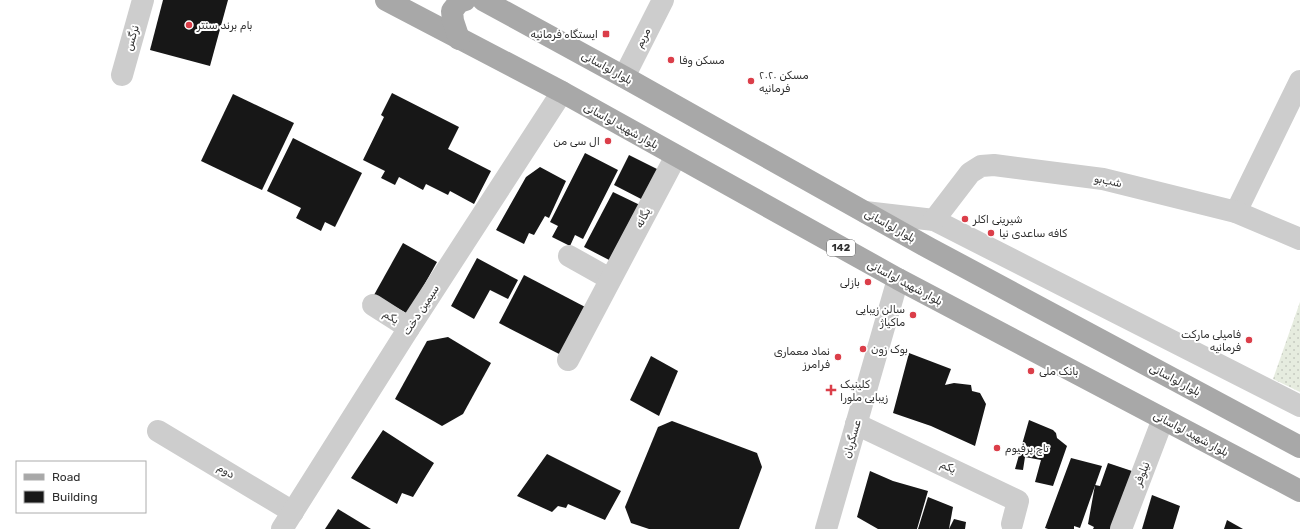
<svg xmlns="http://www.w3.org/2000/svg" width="1300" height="529" font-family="Rubik,Cairo,sans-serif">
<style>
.park{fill:url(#park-dots)}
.building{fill:#171717}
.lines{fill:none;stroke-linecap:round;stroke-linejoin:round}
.street{stroke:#cdcdcd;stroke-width:22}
.primary{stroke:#a8a8a8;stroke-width:22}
.poi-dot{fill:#db3e49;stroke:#fff;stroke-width:1.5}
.labels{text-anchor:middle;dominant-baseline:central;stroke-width:4;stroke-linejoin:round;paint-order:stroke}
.shield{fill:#fff;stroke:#6e6e6e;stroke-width:1}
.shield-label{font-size:10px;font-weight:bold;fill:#303030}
.poi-label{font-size:11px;fill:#303030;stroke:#fff;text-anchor:start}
.street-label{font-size:11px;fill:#303030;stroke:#fff}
</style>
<defs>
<pattern id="park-dots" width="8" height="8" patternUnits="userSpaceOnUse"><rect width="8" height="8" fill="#e6ecdf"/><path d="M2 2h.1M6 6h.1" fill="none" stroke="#c6cbc0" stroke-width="1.8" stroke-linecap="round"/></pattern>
</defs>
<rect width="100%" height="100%" fill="#fff"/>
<path class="park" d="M1300,302v90l-27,-13z"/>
<g class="building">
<path d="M163,0h65l-18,66 -60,-16z"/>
<path d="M392,93l67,34 -11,22 43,22 -17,33 -24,-13 -2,4 -22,-11 -3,6 -24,-13 -4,8 -14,-7 4,-7 -22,-11 21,-43 -3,-2z"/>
<path d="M233,94l61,29 -32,67 -61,-29z"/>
<path d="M293,138l69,35 -27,54 -10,-5 -4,9 -25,-13 5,-10 -34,-17z"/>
<path d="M585,153l33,17 -35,69 -8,-4 -5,11 -18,-9 6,-11 -8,-4z"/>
<path d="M629,155l32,16 -16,30 -31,-16z"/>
<path d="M540,167l26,14 -17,37 -4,-2 -11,19 -5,-2 -5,11 -28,-14 30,-53z"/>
<path d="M613,192l29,14 -29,56 -29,-15z"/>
<path d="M403,243l34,19 -29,52 -34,-19z"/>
<path d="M477,258l41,22 -10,19 -18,-9 -16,29 -23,-13z"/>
<path d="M524,275l65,34 -26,47 -64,-33z"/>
<path d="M448,337l43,26 -28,51 -21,12 -47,-27 32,-58z"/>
<path d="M909,353l42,16 -6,16 9,-2 17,2 1,6 8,2 6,11 -11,42 -44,-20 -38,-13z"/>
<path d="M651,356l27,15 -19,45 -29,-16z"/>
<path d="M1029,420l24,10 3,3 1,5 10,8 -14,40 -18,-4 6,-22 -16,-3 -2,13 -8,-1z"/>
<path d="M672,421l85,32 5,14 -23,62h-90l-18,-6 -6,-16 33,-80z"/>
<path d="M383,430l51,33 -21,34 -11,-4 -5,11 -46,-26z"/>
<path d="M547,454l74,37 -16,29 -37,-16 -2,4 -8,-2 -6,6 -35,-16z"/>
<path d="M1071,458l31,8 -22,62 -6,-2v3h-26l-3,-1z"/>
<path d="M1108,463l27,9 -21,57h-21l1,-2 -6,-3 7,-39 5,1z"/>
<path d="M870,471l23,10 35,10 -11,38h-39l-21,-12z"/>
<path d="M1152,495l28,11 -7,23h-31z"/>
<path d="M928,497l25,10 -4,22h-31z"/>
<path d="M338,509l33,20h-46z"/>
<path d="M954,519l12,3 -1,7h-16z"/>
<path d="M1227,520l16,9h-19z"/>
</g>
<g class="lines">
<g class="street">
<path d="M122,75l21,-75"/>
<path d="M624,77l39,-77"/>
<path d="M865,212l69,8 366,186"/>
<path d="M1236,212l64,-131"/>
<path d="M934,220l36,-47 11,-7 13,-1 109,14 133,33 64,27"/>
<path d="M569,256l41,23"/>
<path d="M373,305l36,23"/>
<path d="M568,360l108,-204"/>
<path d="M856,424l162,77 -6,23"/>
<path d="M158,431l135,81"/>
<path d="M282,529l127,-201 153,-236"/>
<path d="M826,529l72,-250"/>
<path d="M1121,529l42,-110"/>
</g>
<g class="primary">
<path d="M386,0l176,92 336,187 402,212"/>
<path d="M483,0l141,77 305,171 371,199"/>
<path d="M459,39l-6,-18 -1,-10 7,-9 6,-2"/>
</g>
</g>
<g class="poi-dot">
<circle cx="189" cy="25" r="4"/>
<rect x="602" y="30" width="8" height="8" rx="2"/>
<circle cx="671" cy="60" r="4"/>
<circle cx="751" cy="81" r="4"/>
<circle cx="608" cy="141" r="4"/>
<circle cx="965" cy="219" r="4"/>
<circle cx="991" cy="233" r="4"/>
<circle cx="868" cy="282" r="4"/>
<circle cx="913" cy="315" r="4"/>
<circle cx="1249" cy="340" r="4"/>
<circle cx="863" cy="349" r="4"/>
<circle cx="838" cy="357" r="4"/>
<circle cx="1031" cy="371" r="4"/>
<path d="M829 384h4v4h4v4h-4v4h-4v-4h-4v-4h4z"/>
<circle cx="997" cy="448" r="4"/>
</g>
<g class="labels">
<rect class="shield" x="827" y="240" width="28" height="16" rx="3"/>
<g class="shield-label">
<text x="841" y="248">142</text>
</g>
<g class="poi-label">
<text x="197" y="25">بام برند سنتر</text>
<text x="598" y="34" text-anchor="end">ایستگاه فرمانیه</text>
<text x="679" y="60">مسکن وفا</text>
<text x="759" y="75">مسکن ۲۰۲۰<tspan x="759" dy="13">فرمانیه</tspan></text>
<text x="600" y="141" text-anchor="end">ال سی من</text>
<text x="973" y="219">شیرینی اکلر</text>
<text x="999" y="233">کافه ساعدی نیا</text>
<text x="860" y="282" text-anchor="end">بازلی</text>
<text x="905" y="309" text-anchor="end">سالن زیبایی<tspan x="905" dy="13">ماکیاژ</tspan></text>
<text x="1241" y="334" text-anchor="end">فامیلی مارکت<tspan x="1241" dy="13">فرمانیه</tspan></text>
<text x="871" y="349">بوک زون</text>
<text x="830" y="351" text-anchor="end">نماد معماری<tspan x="830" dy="13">فرامرز</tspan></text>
<text x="1039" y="371">بانک ملی</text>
<text x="840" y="384">کلینیک<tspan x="840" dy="13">زیبایی ملورا</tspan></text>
<text x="1005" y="448">تاچ پرفيوم</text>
</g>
<g class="street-label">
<text transform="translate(132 38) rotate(-74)">نرگس</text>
<text transform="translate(643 38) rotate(-63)">مریم</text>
<text transform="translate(607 68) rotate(29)">بلوار لواسانی</text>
<text transform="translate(621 126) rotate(29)">بلوار شهید لواسانی</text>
<text transform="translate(1108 181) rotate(11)">شب‌بو</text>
<text transform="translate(643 218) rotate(-62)">یگانه</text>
<text transform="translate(890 226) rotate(29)">بلوار لواسانی</text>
<text transform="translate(905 283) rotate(28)">بلوار شهید لواسانی</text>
<text transform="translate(421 310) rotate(-57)">سیمین دخت</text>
<text transform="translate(391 317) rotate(32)">یکم</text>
<text transform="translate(1175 380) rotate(28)">بلوار لواسانی</text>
<text transform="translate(1191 434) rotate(28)">بلوار شهید لواسانی</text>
<text transform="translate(852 439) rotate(-74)">عسگریان</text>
<text transform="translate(948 467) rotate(25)">یکم</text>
<text transform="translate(226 471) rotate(31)">دوم</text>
<text transform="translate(1142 474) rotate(-69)">نیلوفر</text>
</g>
</g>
<rect x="16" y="461" width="130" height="52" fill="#ffffff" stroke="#acacac"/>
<rect x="24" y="474" width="20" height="6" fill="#a8a8a8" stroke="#acacac"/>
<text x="52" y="481" font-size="12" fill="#303030">Road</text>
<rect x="24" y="491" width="20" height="12" fill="#171717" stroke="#acacac"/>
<text x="52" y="501" font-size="12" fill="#303030">Building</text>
</svg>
